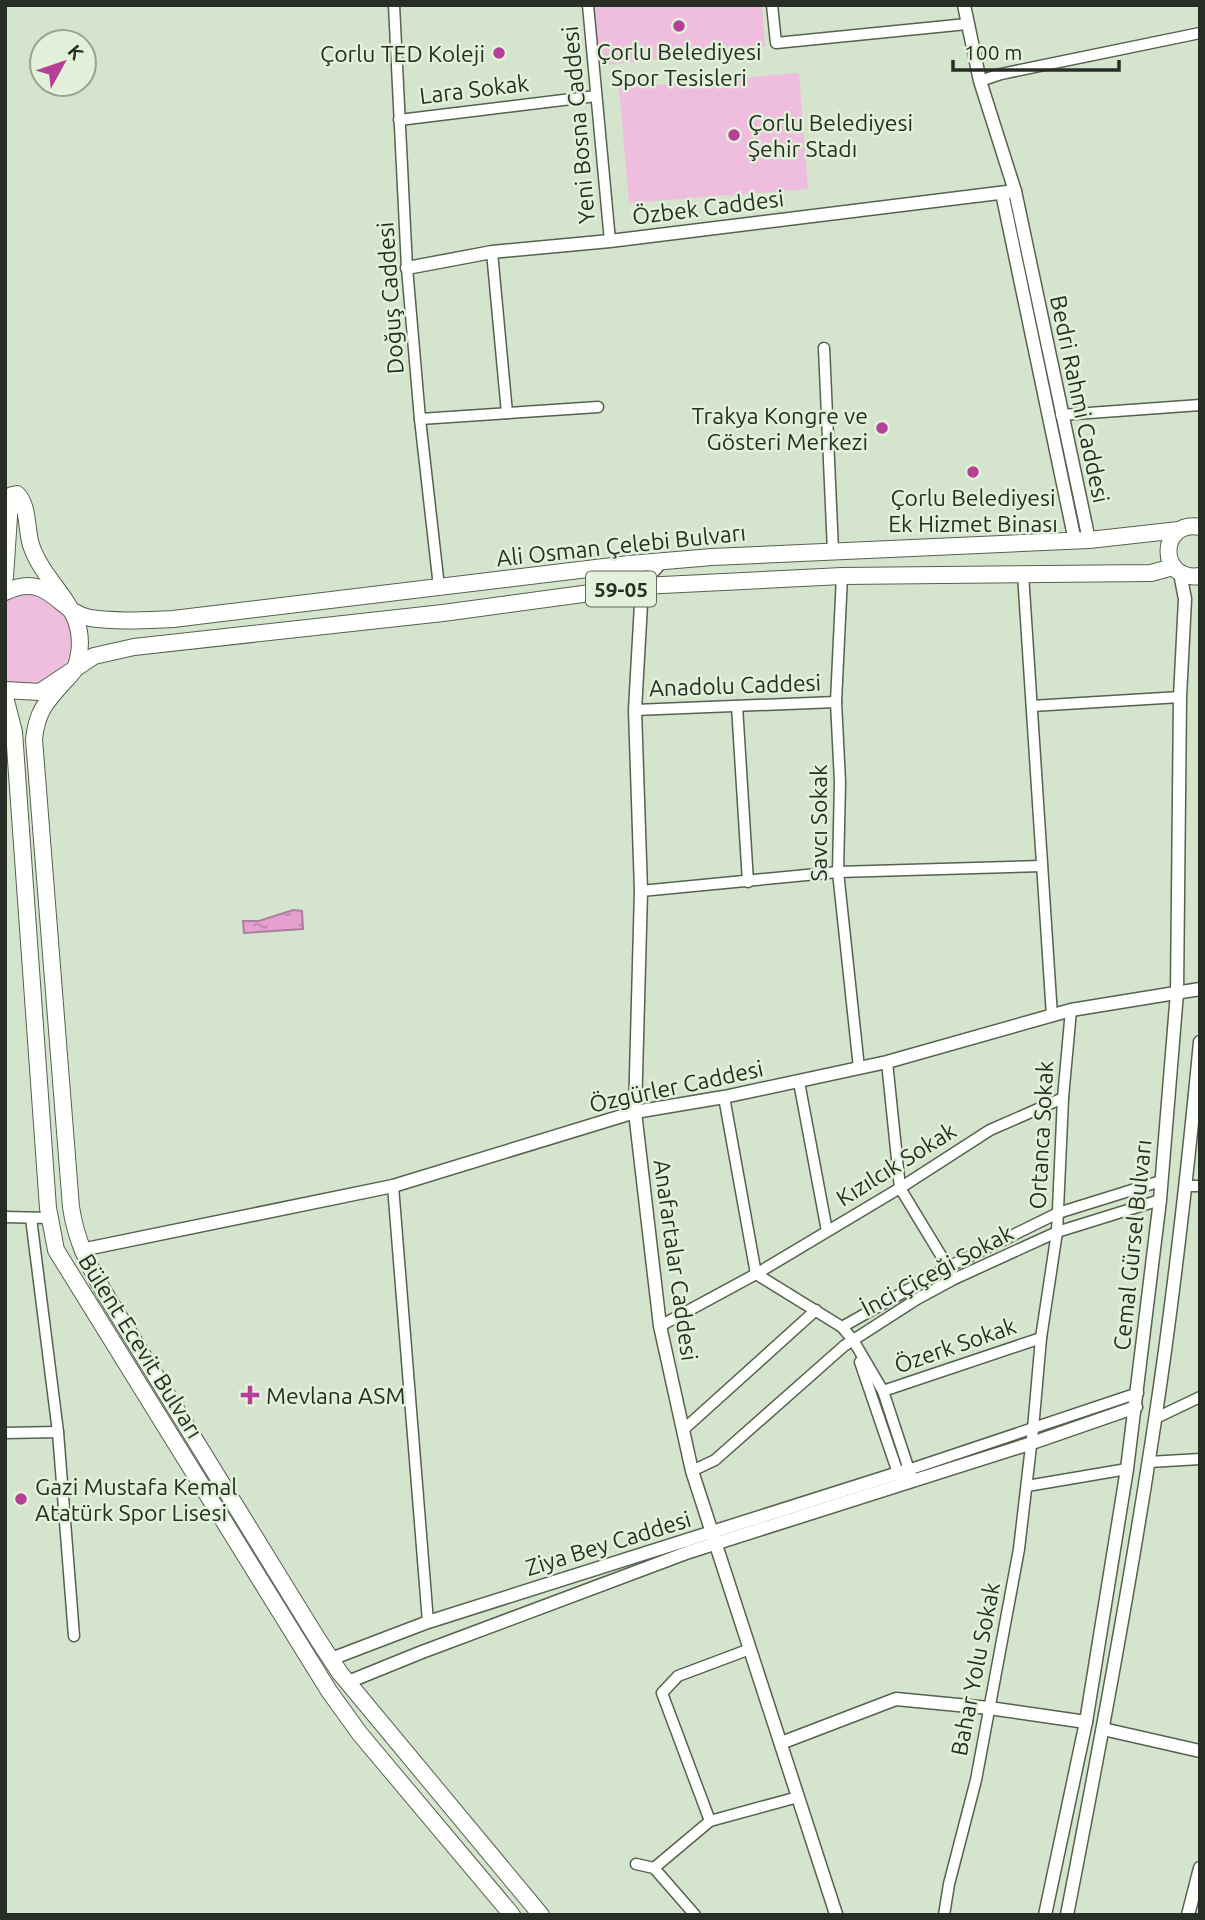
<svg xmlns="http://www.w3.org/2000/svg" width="1205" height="1920" font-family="Ubuntu,sans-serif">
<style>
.green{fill:#efbede}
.water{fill:url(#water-ripples);stroke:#ad7e9d;stroke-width:2}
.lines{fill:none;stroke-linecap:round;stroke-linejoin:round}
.minor-casing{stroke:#55624e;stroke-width:13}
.tertiary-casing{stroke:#55624e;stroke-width:15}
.primary-casing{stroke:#55624e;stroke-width:18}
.minor{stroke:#fff;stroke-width:10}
.tertiary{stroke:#fff;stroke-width:12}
.primary{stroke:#fff;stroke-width:16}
.poi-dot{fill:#b64098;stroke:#e2f1da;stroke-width:2.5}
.labels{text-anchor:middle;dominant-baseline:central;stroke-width:5;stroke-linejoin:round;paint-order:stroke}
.shield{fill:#e2f1da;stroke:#60685b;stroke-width:2}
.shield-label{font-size:21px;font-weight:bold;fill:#282e25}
.poi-label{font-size:23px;fill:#282e25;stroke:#e2f1da;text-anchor:start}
.street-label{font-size:23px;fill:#282e25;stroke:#e2f1da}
</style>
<defs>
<pattern id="water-ripples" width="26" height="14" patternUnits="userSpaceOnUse" patternTransform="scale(1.75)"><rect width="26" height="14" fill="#e6a0d0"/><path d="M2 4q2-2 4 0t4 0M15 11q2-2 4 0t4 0" fill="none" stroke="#ba83a9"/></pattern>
</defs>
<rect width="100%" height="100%" fill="#d5e4cd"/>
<g class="green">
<path d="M594,5h168l3,42 -166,19z"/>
<path d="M799,73l9,116 -179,14 -10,-115z"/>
<path d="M21,594c80,-2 59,117 -16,87v-81z"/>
</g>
<path class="water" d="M293,910l9,1 1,18 -59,4 -1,-12h16z"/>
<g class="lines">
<defs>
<g id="minor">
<path d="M394,5l13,263 13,151 19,168"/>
<path d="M588,5l22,236"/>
<path d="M772,5l4,38 191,-19"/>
<path d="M980,81l21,-7 199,-41"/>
<path d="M399,120l197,-24"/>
<path d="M492,252l15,161"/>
<path d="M824,348l9,203"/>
<path d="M1061,415l139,-10"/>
<path d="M420,419l178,-12"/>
<path d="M1023,574l29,442"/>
<path d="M842,576l-6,126 4,80 -2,90 21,196"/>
<path d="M642,586l21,-25"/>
<path d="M737,706l11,176"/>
<path d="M1032,706l148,-9"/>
<path d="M635,710l201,-8"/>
<path d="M641,891l197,-19 204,-6"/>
<path d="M887,1062l13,126 51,84"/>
<path d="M799,1082l28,149"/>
<path d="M724,1097l32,177"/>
<path d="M393,1186l35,436"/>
<path d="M1186,1186h14"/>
<path d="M5,1217l44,1"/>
<path d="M31,1218l27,214"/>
<path d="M756,1274l86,53 11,13 30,51 28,85"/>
<path d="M660,1326l96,-52 144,-86 90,-58 73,-32"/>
<path d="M842,1327l106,-60 110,-54 103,-32"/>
<path d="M860,1362l40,117"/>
<path d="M883,1391l158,-53"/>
<path d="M1156,1418l44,-21"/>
<path d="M683,1430l133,-120"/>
<path d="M5,1433l53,-1 16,204"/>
<path d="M1149,1462l51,-3"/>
<path d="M908,1470l230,-77"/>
<path d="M692,1471l23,-11 129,-114 73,-47 37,-20 103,-47 103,-32"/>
<path d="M1027,1486l100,-17"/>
<path d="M710,1821l-48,-128 16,-17 72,-27"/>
<path d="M636,1864l18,4 41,47"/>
<path d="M654,1868l56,-47 88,-24"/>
<path d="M944,1915l5,-31 27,-104 43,-231 14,-120 8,-91 16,-106 6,-134 8,-88"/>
</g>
<g id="tertiary">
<path d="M964,5l16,76 35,110 74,349"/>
<path d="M1002,193l73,348"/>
<path d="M407,268l85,-16 118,-11 405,-50"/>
<path d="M642,586l-7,124 6,181 -6,221 25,214 32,145 144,443"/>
<path d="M81,1250l312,-64 242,-74 89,-15 163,-35 184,-52 129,-21"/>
<path d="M331,1659l97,-37 480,-152"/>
<path d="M348,1682l74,-30 267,-100 343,-109 104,-36"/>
<path d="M1103,1729l97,22"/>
<path d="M781,1743l115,-44 93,9 97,14"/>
<path d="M1045,1915l41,-193 41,-253 33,-269 17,-207 3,-296 5,-98 -5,-26"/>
<path d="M1067,1915c32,-165 63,-329 88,-495 19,-125 33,-252 45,-378"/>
<path d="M1188,1915l12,-47"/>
</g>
<g id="primary">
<path d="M1200,527c-41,-8 -43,55 0,49"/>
<path d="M5,577l5,-76 2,-6 5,-1c12,12 9,35 14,51 15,45 63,65 45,121 -2,7 -9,12 -13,17 -18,20 -26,29 -29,56l37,468c5,34 18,60 36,90l210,341 23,35 201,242"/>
<path d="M5,592c45,-21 52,20 85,26 27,4 56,2 83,1l456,-55 83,-7 377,-17 90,-10"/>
<path d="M5,690l35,2 54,-36 40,-9 309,-34 199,-27 200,-10 309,-3 22,-6"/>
<path d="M5,697l9,35 34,476 8,42 273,441 31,43 152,181"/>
</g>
</defs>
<use href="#minor" class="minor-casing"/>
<use href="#tertiary" class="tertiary-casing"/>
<use href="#primary" class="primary-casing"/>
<use href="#minor" class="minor"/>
<use href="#tertiary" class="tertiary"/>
<use href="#primary" class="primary"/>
</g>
<g class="poi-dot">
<circle cx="679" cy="26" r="7"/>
<circle cx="499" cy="53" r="7"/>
<circle cx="734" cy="135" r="7"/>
<circle cx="882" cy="428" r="7"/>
<circle cx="973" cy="472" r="7"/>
<path d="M246.5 1384.5h7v7h7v7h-7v7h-7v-7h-7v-7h7z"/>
<circle cx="21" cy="1499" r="7"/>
</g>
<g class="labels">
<rect class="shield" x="586" y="571.5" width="70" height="35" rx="5"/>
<g class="shield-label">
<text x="621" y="589">59-05</text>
</g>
<g class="poi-label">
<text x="679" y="51" text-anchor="middle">Çorlu Belediyesi<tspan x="679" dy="26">Spor Tesisleri</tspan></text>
<text x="485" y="53" text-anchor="end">Çorlu TED Koleji</text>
<text x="748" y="122">Çorlu Belediyesi<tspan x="748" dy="26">Şehir Stadı</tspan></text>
<text x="868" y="415" text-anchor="end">Trakya Kongre ve<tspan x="868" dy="26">Gösteri Merkezi</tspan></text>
<text x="973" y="497" text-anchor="middle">Çorlu Belediyesi<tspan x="973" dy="26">Ek Hizmet Binası</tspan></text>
<text x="266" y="1395">Mevlana ASM</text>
<text x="35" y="1486">Gazi Mustafa Kemal<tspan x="35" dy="26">Atatürk Spor Lisesi</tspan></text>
</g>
<g class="street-label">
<text transform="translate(474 89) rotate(-7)">Lara Sokak</text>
<text transform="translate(578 125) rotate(-95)">Yeni Bosna Caddesi</text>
<text transform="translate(708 207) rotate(-7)">Özbek Caddesi</text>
<text transform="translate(390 298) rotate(-94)">Doğuş Caddesi</text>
<text transform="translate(1080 399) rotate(78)">Bedri Rahmi Caddesi</text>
<text transform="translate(621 545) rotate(-6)">Ali Osman Çelebi Bulvarı</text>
<text transform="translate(735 685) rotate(-2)">Anadolu Caddesi</text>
<text transform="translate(818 823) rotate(-90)">Savcı Sokak</text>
<text transform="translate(676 1086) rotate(-12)">Özgürler Caddesi</text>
<text transform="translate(1041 1135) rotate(-87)">Ortanca Sokak</text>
<text transform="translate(896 1164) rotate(-32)">Kızılcık Sokak</text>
<text transform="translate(1132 1245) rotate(-84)">Cemal Gürsel Bulvarı</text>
<text transform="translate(676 1260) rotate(82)">Anafartalar Caddesi</text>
<text transform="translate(937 1270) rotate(-28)">İnci Çiçeği Sokak</text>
<text transform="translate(955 1345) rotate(-19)">Özerk Sokak</text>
<text transform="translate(141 1346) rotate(58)">Bülent Ecevit Bulvarı</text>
<text transform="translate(608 1543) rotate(-17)">Ziya Bey Caddesi</text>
<text transform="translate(975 1669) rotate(-79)">Bahar Yolu Sokak</text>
</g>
</g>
<rect width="1205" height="1920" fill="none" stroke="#282e25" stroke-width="14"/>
<g transform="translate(63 63) rotate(50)"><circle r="33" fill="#e2f1da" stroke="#98a392" stroke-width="2"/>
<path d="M0-5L12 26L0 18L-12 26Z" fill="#b64098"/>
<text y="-10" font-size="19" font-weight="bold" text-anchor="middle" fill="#282e25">K</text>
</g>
<path d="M953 60v10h166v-10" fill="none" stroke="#282e25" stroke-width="3.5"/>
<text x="964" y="60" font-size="21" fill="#282e25" stroke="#e2f1da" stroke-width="5" paint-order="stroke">100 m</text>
</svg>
